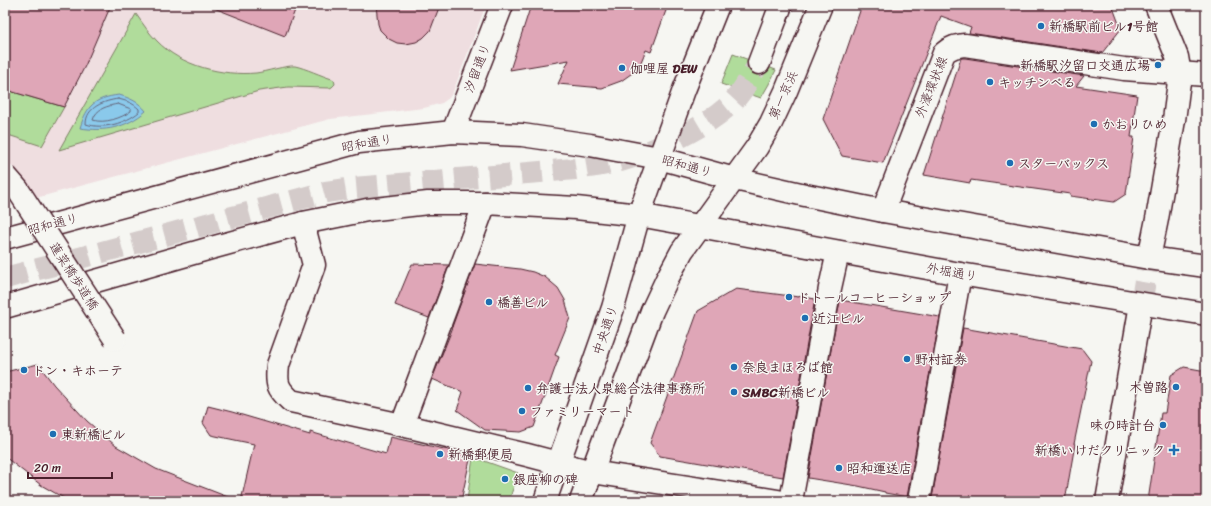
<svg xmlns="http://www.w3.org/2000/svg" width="1211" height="506" font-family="Sriracha,'Klee One',sans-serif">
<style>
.built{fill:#efdee0}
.green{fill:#b0dc9b;stroke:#7d7e63}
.water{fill:#8ac9eb;stroke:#70859e}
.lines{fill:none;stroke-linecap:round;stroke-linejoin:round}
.shore{stroke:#646378;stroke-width:1}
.building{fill:#dfa6b7;stroke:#4a1f2b}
.major-tunnel{stroke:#d4cbca;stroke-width:22;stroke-dasharray:22 11;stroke-linecap:butt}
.minor-casing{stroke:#4a1f2b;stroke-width:25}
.major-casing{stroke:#4a1f2b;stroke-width:25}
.highway-casing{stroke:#4a1f2b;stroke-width:25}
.minor{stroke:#f6f6f2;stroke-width:22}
.major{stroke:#f6f6f2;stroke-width:22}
.highway{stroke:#f6f6f2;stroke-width:22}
.minor-bridge-casing{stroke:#4a1f2b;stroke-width:25;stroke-linecap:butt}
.minor-bridge{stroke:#f6f6f2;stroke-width:22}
.poi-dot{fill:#1f6fb2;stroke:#f6f6f2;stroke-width:1.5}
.labels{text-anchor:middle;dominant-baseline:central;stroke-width:3;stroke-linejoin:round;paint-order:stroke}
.poi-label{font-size:13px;font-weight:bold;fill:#4a1f2b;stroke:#f6f6f2;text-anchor:start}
.street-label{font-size:13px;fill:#4a1f2b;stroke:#f6f6f2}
</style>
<rect width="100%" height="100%" fill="#f6f6f2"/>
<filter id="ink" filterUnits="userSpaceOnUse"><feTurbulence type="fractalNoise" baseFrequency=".025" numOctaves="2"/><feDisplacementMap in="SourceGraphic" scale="8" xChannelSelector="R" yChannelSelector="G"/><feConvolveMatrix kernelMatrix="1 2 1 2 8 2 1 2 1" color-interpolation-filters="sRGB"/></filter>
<g filter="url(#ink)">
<path class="built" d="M5,5h481l-33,87 -4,6 -7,5 -18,5 -94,11 -298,80 -24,3h-3z"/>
<g class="green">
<path d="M136,14c7,10 13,19 21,27 24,25 65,35 99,32 9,-1 31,-8 39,-7 10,2 27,10 37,13l2,1 1,4 -3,3 -2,1 -42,-1 -29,4 -200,59z"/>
<path d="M733,54l43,16 -7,14 -8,14 -40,-14z"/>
<path d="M5,86l8,6 51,15 -22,39 -37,-12z"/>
<path d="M473,457l45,16 -9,28h-42z"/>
</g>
<path class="water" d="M119,95c11,3 20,7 27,16 -20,17 -41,21 -66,17 7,-23 15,-30 39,-33z"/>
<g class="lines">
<g class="shore">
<path d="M118,99c9,2 15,4 21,10v3c-13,11 -36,18 -53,12 0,-17 18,-23 32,-25z"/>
<path d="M118,104l13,5v2c-9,7 -27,13 -38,9 3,-12 15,-14 25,-16z"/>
</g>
</g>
<g class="building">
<path d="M5,5h106l-26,61 -21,41 -51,-15 -8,-6z"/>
<path d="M210,5h87l-12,31 -76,-30z"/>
<path d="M376,5h64l-10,26 -7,7 -7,4 -10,2 -9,-1 -8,-4 -9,-9 -2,-6z"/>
<path d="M531,5h137l-17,47 -5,-2 -8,19 -17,12 -19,7 -44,-4 11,-24 -59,10z"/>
<path d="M862,5h250l9,24 -19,24 -133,-20 2,-6 -30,-11 -58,147 -41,-7 -19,-37z"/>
<path d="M961,58h4l119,18 -8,10 61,9 -6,42h3l-8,57 -12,8 -44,-6v-2l-99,-14 -1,3 -46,-8z"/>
<path d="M412,264l37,1 -20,53 -34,-13z"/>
<path d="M475,264l45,5 13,3 12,5 13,11 7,12 5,18 -15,37 4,2 -25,70 -13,5 -36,-2 -28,-20 6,-18 -31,-13 21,-52h-1z"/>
<path d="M736,289l63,8v-1l16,3 -32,178 -123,-21 -10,-13 48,-132z"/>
<path d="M840,300l100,17 -33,180 -22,-4v-1l-27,-6 -50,-8z"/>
<path d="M963,328l119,21 9,12 -17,83h1l-10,57h-115l-18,-3z"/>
<path d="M38,364l16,21 33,36 29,25 40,23 77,30v2h-164l-28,-16 -36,-28v-85z"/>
<path d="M1184,367l22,4v130h-58l13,-88h4l6,-38z"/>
<path d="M208,406l24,6 78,23v-3l76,22 4,-17 81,18 -10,46h-220l13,-57 -43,-9 -8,-12z"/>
</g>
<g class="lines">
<g class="major-tunnel">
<path d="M5,278l321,-86 27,-4 222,-19c15,-2 30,-4 45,-8 32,-9 81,-31 106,-53 15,-12 23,-29 33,-45"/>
<path d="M1141,304l8,-46"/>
</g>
<defs>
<g id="minor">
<path d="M453,132l49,-127"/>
<path d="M303,223l11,42 -36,100c-2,19 -1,23 13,36l111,24 125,30 65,17 186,29"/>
<path d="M402,425l83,-222"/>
<path d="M791,501l39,-213 8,-36"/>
<path d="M919,501l41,-227"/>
<path d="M1107,501l34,-197"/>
</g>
<g id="major">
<path d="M759,63l22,-58"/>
<path d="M883,211l61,-158c7,-6 12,-7 21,-8l159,24 82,6"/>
<path d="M5,238l354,-96 94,-10 69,3 68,10 69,13 76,21 70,16 78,16 266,47 57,8"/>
<path d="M1149,258l8,-39 17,-99 6,-46 -3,-17 -21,-52"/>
<path d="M5,307l206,-59 92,-25 64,-13 61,-7h57l91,5 63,7 321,59 246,40"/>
</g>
<g id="highway">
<path d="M545,501l68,-193 26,-93 45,-125 34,-85"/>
<path d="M581,501l71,-190 15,-32 15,-28 75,-104 14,-24 15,-32 35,-86"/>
</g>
</defs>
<use href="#minor" class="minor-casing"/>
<use href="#major" class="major-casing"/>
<use href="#highway" class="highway-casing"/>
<use href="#minor" class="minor"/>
<use href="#major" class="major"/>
<use href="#highway" class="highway"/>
<defs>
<path id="minor-bridge" d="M5,175l13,15 97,149"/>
</defs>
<use href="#minor-bridge" class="minor-bridge-casing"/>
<use href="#minor-bridge" class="minor-bridge"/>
</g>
</g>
<g class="poi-dot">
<circle cx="1041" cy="26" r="4"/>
<circle cx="1158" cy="65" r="4"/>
<circle cx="622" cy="68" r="4"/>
<circle cx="990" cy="82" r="4"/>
<circle cx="1094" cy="124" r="4"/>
<circle cx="1010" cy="163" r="4"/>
<circle cx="789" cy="297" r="4"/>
<circle cx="489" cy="302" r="4"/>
<circle cx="805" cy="318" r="4"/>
<circle cx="907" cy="359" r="4"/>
<circle cx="734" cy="367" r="4"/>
<circle cx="24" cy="370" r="4"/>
<circle cx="1176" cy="387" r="4"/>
<circle cx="528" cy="388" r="4"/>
<circle cx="734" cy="392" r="4"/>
<circle cx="522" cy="411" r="4"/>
<circle cx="1163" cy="425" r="4"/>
<circle cx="53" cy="434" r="4"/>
<path d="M1172 444h4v4h4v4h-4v4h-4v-4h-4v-4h4z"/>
<circle cx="440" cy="454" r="4"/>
<circle cx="839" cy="468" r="4"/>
<circle cx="505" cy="479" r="4"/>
</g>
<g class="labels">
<g class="poi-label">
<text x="1049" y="26">新橋駅前ビル1号館</text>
<text x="1150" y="65" text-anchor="end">新橋駅汐留口交通広場</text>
<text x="630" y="68">伽哩屋 DEW</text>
<text x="998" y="82">キッチンべる</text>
<text x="1102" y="124">かおりひめ</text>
<text x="1018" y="163">スターバックス</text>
<text x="797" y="297">ドトールコーヒーショップ</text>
<text x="497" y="302">橋善ビル</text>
<text x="813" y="318">近江ビル</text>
<text x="915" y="359">野村証券</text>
<text x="742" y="367">奈良まほろば館</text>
<text x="32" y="370">ドン・キホーテ</text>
<text x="1168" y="387" text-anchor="end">木曽路</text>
<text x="536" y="388">弁護士法人泉総合法律事務所</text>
<text x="742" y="392">SMBC新橋ビル</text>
<text x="530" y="411">ファミリーマート</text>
<text x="1155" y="425" text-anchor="end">味の時計台</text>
<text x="61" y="434">東新橋ビル</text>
<text x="1165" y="450" text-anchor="end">新橋いけだクリニック</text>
<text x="448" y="454">新橋郵便局</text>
<text x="847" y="468">昭和運送店</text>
<text x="513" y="479">銀座柳の碑</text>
</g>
<g class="street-label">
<text transform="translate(477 68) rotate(-69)">汐留通り</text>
<text transform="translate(931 87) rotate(-68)">外濠環状線</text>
<text transform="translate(783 95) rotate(-66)">第一京浜</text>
<text transform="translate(367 143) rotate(-10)">昭和通り</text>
<text transform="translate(687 166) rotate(15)">昭和通り</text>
<text transform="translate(53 224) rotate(-15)">昭和通り</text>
<text transform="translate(952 272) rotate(10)">外堀通り</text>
<text transform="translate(74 276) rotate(57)">蓮菜橋歩道橋</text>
<text transform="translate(605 330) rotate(-71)">中央通り</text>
</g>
</g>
<rect width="1211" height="506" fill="none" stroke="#f6f6f2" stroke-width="20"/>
<rect x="10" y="10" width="1191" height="486" fill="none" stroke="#4a1f2b" stroke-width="1.5" filter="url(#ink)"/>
<path d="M28 472v6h84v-6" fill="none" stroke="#4a1f2b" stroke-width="2"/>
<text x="34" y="472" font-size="12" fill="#4a1f2b" stroke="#f6f6f2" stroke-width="3" paint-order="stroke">20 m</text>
</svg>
